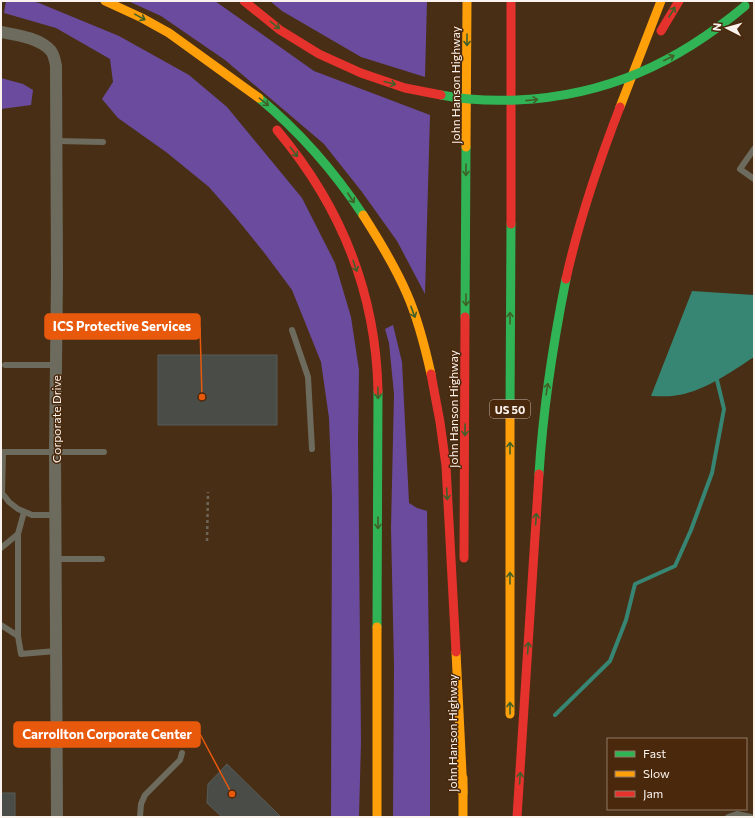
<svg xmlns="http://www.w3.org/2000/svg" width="755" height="818" font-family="Commissioner,sans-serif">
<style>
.forest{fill:#6b4b9d}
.water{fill:#368673}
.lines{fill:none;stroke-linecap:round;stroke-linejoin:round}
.stream{stroke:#368673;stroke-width:4}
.building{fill:#4a4c47;stroke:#575c5a}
.path{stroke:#6d6658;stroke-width:2.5;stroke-dasharray:3 3;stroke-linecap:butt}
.lane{stroke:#6d6b5d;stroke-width:6}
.street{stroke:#6d6b5d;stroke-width:12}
.fast{stroke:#30b455;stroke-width:9}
.slow{stroke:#ff9f0a;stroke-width:9}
.jam{stroke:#e5322d;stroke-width:9}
.fast-bridge{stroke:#30b455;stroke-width:9}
.jam-bridge{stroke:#e5322d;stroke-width:9}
.oneway{stroke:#406029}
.labels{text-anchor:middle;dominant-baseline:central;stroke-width:3;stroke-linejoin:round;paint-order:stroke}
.shield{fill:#4a280b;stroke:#c5b6a9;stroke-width:1}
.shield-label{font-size:11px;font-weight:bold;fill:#faf3ed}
.street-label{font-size:12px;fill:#faf3ed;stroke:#4a280b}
.leader{fill:none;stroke:#e8590c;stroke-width:1.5}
.callout-dot{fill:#e8590c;stroke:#4a280b;stroke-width:1.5}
.callout{fill:#e8590c;stroke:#e8590c;stroke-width:1.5}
.callout-label{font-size:13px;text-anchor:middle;font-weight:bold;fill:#fff}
</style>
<rect width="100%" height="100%" fill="#482e15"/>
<g class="forest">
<path d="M6,1h25l8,2 80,33 70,39 38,32 75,91 33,65 16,54 8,53 -1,70 3,302 -2,75h-28l1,-319 -3,-80 -8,-56 -29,-72 -26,-35 -29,-36 -28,-32 -43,-35 -48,-34 -16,-19 11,-17 -3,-23 -54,-31 -52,-15z"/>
<path d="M128,1h87l99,70 116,44 -5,179 -28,-53 -35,-49 -38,-48 -99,-84 -64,-44z"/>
<path d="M270,1h157l-2,76 -64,-20 -79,-46z"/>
<path d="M1,78l22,6 10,6 -2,15 -30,4z"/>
<path d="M393,325l9,37 7,141 8,5 10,3 3,222v84h-37l1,-152 -3,-137 3,-134 -5,-51 -4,-14z"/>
</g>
<path class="water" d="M692,291l62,4v62c-23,15 -48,33 -75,38 -9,2 -19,1 -28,1z"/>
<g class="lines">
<path class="stream" d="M555,715l55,-54 16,-41 9,-36 40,-18 16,-36 21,-57 12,-64 -7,-29"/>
</g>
<g class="building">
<rect x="158" y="355" width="119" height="70"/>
<path d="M227,764l54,53h-59l-15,-14 1,-19z"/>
<rect x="1" y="793" width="14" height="24"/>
</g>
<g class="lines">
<path class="path" d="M207,541l1,-49"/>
<g class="lane">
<path d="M57,141l46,1"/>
<path d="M754,149l-14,20 14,10"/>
<path d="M292,330l16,47 4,72"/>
<path d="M5,365h51"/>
<path d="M24,512l-6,22v102l3,18 35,-3"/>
<path d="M56,515h-24l-14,-6 -9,-7 -7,-9 1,-41h101"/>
<path d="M1,548l17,-14"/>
<path d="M56,559h46"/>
<path d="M1,625l17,11"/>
<path d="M57,740l45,1"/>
<path d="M140,817l1,-13 4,-9 35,-35 2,-7"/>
<path d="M728,817l9,-3 14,3"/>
</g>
<path class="street" d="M1,32c16,3 39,6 50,19 3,4 4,9 5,15l1,209 -2,177 2,365"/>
<g class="fast">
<path d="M259,98c41,34 75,73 104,117"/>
<path d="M465,317l1,-170"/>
<path d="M510,412l1,-188"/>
<path d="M539,474c4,-65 14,-130 27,-195"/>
<path d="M377,627l1,-236"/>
</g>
<g class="slow">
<path d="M105,1l37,17 27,15 90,65"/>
<path d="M620,107l41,-106"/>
<path d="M466,147l1,-146"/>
<path d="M363,215c16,25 32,51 44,79 11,25 18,53 24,80"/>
<path d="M456,652l7,141"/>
<path d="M510,714v-302"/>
<path d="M463,778v39"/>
<path d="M377,817v-190"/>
</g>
<g class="jam">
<path d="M661,31l18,-30"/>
<path d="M277,130c64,76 99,162 101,261"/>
<path d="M511,224v-223"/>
<path d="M566,279c13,-59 32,-115 54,-172"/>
<path d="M431,374l9,48 6,44 10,186"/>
<path d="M464,558l1,-241"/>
<path d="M517,817l22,-343"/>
</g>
<path class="fast-bridge" d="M441,95c25,5 51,6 76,5 89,-4 160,-37 228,-94"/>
<path class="jam-bridge" d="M244,1l36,29 39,24 42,19 44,15 36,7"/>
</g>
<defs><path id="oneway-shaft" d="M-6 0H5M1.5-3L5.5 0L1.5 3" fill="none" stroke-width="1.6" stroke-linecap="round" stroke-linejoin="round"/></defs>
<g class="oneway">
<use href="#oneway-shaft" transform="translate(672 12) rotate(-59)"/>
<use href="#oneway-shaft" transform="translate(140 17) rotate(29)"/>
<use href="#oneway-shaft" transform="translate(275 25) rotate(38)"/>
<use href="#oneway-shaft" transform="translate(467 40) rotate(90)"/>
<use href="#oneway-shaft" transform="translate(669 58) rotate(-27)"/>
<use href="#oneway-shaft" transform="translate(390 83) rotate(15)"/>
<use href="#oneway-shaft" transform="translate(532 100) rotate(-6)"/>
<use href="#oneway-shaft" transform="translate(264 102) rotate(40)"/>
<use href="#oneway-shaft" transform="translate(294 152) rotate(53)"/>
<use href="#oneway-shaft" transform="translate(466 170) rotate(90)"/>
<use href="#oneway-shaft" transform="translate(351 198) rotate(57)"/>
<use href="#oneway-shaft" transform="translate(355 266) rotate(71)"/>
<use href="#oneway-shaft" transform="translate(466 300) rotate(90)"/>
<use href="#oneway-shaft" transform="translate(413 312) rotate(70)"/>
<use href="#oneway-shaft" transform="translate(510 318) rotate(-90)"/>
<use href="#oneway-shaft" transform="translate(547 389) rotate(-81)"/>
<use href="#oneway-shaft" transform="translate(378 393) rotate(89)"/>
<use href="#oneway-shaft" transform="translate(465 430) rotate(90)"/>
<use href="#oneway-shaft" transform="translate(510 448) rotate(-90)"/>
<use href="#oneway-shaft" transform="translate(447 494) rotate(87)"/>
<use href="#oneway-shaft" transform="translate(536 519) rotate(-86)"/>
<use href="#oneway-shaft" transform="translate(378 523) rotate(90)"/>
<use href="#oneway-shaft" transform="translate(510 578) rotate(-90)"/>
<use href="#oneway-shaft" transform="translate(528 648) rotate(-86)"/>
<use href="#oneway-shaft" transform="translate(510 708) rotate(-90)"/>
<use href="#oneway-shaft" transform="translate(520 778) rotate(-86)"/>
</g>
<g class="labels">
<rect class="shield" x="490" y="400" width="40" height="18" rx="3"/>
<g class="shield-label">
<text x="510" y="409">US 50</text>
</g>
<g class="street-label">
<text transform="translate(455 85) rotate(-90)">John Hanson Highway</text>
<text transform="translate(453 409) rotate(-90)">John Hanson Highway</text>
<text transform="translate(56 419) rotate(-90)">Corporate Drive</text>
<text transform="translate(452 733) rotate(-90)">John Hanson Highway</text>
</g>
</g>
<path class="leader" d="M202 397L200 327M232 794L200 734"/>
<g class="callout-dot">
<circle cx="202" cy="397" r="4"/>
<circle cx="232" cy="794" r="4"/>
</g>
<g class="callout">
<rect x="45" y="314" width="155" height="25" rx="4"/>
<rect x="14" y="722" width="186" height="25" rx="4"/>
</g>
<g class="callout-label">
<text x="122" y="331">ICS Protective Services</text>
<text x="107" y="739">Carrollton Corporate Center</text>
</g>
<rect width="755" height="818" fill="none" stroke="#faf3ed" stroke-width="4"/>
<rect x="607" y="738" width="140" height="72" fill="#4a280b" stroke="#907965"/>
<rect x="615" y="751" width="20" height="6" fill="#30b455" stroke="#907965"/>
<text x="643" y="758" font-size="12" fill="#faf3ed">Fast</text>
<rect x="615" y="771" width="20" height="6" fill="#ff9f0a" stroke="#907965"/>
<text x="643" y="778" font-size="12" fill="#faf3ed">Slow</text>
<rect x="615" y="791" width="20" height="6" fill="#e5322d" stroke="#907965"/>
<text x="643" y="798" font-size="12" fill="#faf3ed">Jam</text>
<g transform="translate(727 28) rotate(276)" stroke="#4a280b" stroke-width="3" paint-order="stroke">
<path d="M0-3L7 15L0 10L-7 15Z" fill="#faf3ed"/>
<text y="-6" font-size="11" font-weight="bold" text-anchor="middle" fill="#faf3ed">N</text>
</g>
</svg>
